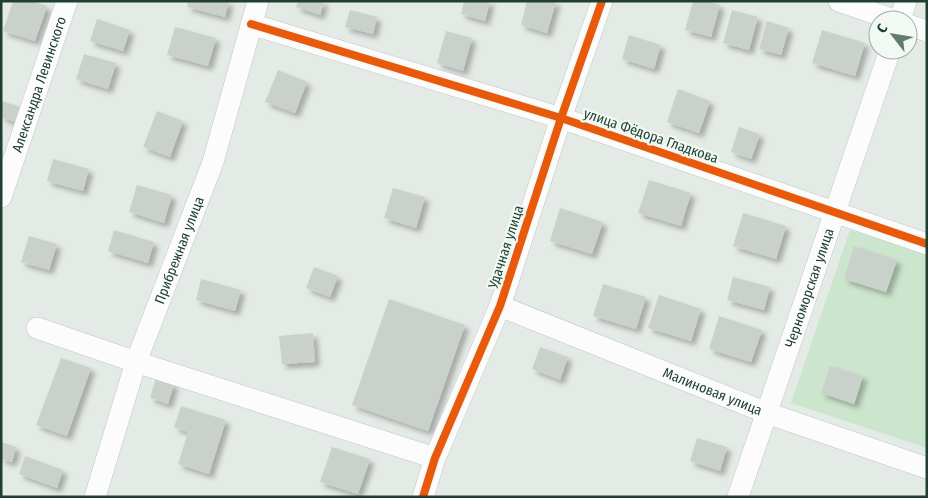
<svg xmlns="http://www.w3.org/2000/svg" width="928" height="498" font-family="'Fira Sans Condensed',sans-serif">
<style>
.green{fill:#cce5cd}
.building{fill:#cad1cd;filter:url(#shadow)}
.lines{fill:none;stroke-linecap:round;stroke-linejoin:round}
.street-casing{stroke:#c1c7c3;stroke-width:22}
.street{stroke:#fbfcfb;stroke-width:21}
.cycleway-casing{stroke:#f2f9f4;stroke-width:11}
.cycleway{stroke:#e8590c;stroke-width:8}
.labels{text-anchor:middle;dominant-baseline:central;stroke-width:4.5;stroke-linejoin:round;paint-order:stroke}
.street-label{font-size:14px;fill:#1f4030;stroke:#f2f9f4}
</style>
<defs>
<filter id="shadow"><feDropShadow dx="4.5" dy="4.5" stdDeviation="2.5" flood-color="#0004"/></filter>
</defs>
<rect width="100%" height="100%" fill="#e4eae6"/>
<path class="green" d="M850,230l77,24v194l-136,-45z"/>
<g class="building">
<path d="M13,1h18l16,5 -12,35 -32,-10z"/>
<path d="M188,1h41l-4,16 -38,-10z"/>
<path d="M298,1h26l-4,14 -24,-8z"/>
<path d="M464,1h26l-5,20 -24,-7z"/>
<path d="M527,1h29l-9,32 -26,-8z"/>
<path d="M693,1h15l12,4 -9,32 -26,-7z"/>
<path d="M350,10l27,7 -4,17 -28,-7z"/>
<path d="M732,10l26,7 -9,33 -26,-7z"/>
<path d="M97,19l33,11 -7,21 -33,-10z"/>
<path d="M767,21l22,7 -8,27 -22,-6z"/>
<path d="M175,27l41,11 -8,28 -41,-11z"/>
<path d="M822,30l43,13 -10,33 -43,-13z"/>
<path d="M446,31l26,7 -9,33 -26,-8z"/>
<path d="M629,35l32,10 -7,24 -32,-10z"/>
<path d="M84,54l32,9 -8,26 -32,-10z"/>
<path d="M278,70l29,12 -12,31 -30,-11z"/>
<path d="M678,89l32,12 -11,32 -32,-11z"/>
<path d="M2,101l24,8 -5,15 -20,-7z"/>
<path d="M157,111l26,10 -13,36 -27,-10z"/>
<path d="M739,127l21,7 -9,25 -20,-7z"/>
<path d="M53,159l36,10 -6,22 -36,-10z"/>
<path d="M649,180l42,13 -10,33 -43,-13z"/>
<path d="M137,185l35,10 -8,28 -35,-11z"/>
<path d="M393,188l32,9 -9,31 -32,-10z"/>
<path d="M560,208l43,14 -11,32 -42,-13z"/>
<path d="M743,213l43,13 -10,33 -43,-13z"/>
<path d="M114,230l40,12 -6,21 -40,-12z"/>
<path d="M29,236l28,8 -8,26 -28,-8z"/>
<path d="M854,246l43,14 -11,32 -42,-13z"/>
<path d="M314,267l24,9 -8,21 -24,-9z"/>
<path d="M733,277l37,10 -6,23 -37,-10z"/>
<path d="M201,279l40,11 -6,21 -39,-11z"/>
<path d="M603,284l43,13 -10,32 -43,-13z"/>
<path d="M659,295l42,14 -10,32 -43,-13z"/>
<path d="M389,299l76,26 -37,106 -76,-26z"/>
<path d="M719,316l43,14 -11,32 -42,-13z"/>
<path d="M313,333l2,29 -33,2 -3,-28z"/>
<path d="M540,347l28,10 -8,23 -28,-11z"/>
<path d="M61,358l30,10 -24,68 -31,-11z"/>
<path d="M830,366l33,10 -9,28 -33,-11z"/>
<path d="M156,378l18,6 -6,20 -18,-6z"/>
<path d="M181,406l45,14 -17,54 -31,-10 10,-32 -14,-5z"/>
<path d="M697,438l30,9 -7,24 -30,-10z"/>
<path d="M1,442l15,5 -4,15 -11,-3z"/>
<path d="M332,447l38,12 -12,35 -38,-12z"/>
<path d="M25,456l38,14 -6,18 -38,-14z"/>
</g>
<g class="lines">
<defs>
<g id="street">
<path d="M839,1l55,19"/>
<path d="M900,20l6,-19"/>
<path d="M251,24l310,94 366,126"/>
<path d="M908,25l19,6"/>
<path id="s1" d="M1,197l66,-196"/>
<path id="s2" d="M500,306l267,107 160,55"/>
<path d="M37,328l99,34 299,96"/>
<path id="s3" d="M95,497l41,-135 77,-200 45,-161"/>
<path d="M423,497l12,-39 65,-152 61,-188 41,-117"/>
<path id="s4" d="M738,497l152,-447"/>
</g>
</defs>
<use href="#street" class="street-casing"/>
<use href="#street" class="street"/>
<defs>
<g id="cycleway">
<path d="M251,24l310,94 366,126"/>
<path d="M423,497l12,-39 65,-152 61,-188 41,-117"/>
</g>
</defs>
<use href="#cycleway" class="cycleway-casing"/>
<use href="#cycleway" class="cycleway"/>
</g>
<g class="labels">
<g class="street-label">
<text stroke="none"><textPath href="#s1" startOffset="119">Александра Левинского</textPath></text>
<text transform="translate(651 136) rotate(19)">улица Фёдора Гладкова</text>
<text transform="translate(506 247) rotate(-72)">Удачная улица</text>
<text stroke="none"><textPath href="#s3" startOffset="261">Прибрежная улица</textPath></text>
<text stroke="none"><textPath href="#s4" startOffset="221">Черноморская улица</textPath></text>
<text stroke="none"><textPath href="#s2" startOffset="229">Малиновая улица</textPath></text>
</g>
</g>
<rect width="928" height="498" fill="none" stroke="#1f4030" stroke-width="5"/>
<g transform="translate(893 35) rotate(301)"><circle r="24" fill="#f2f9f4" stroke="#9eafa6"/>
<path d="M0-4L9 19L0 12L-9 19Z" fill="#647c70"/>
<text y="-8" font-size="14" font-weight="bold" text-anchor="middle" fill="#1f4030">С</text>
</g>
</svg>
